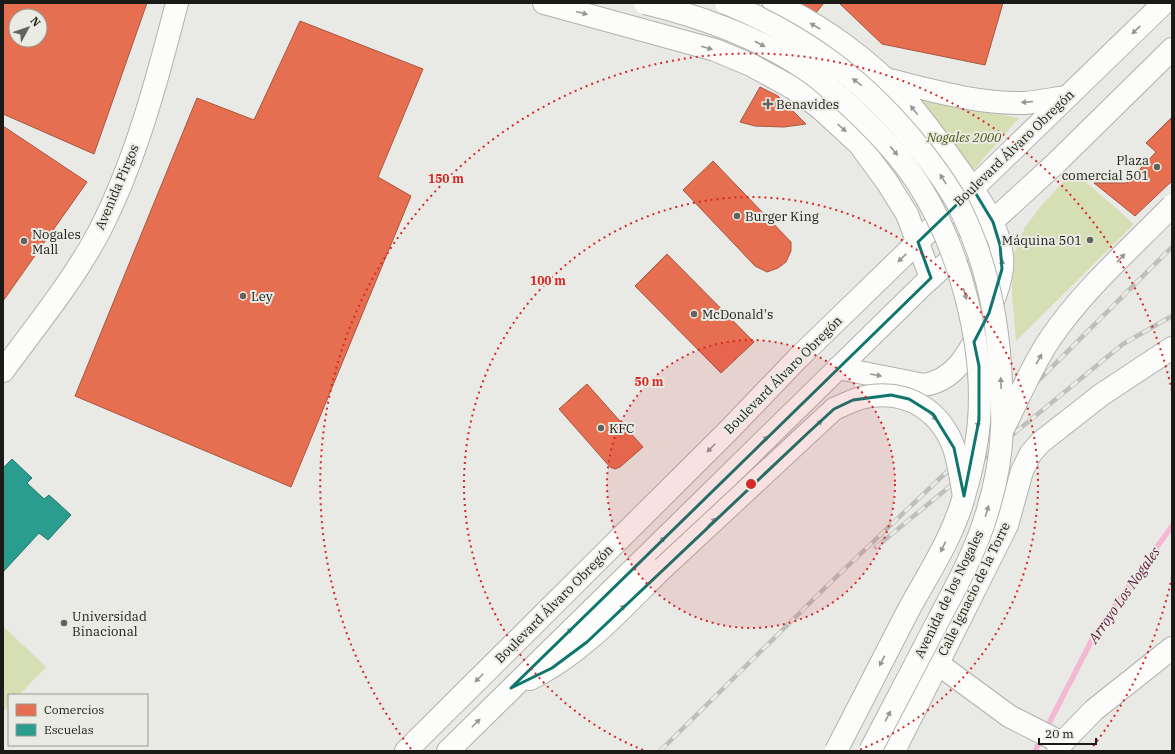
<svg xmlns="http://www.w3.org/2000/svg" width="1175" height="754" font-family="'IBM Plex Serif',serif">
<style>
.green{fill:#d6deb4}
.shops{fill:#e76f51;stroke:#aa5640;fill-rule:evenodd}
.schools{fill:#2a9d8f;stroke:#25766b}
.lines{fill:none;stroke-linecap:round;stroke-linejoin:round}
.stream{stroke:#f4b8d5;stroke-width:5.5}
.minor-casing{stroke:#b1b1ae;stroke-width:24}
.highway-casing{stroke:#b1b1ae;stroke-width:24}
.minor{stroke:#fcfcfb;stroke-width:22}
.highway{stroke:#fcfcfb;stroke-width:22}
.rail-casing{stroke:#bebebd;stroke-width:4.5}
.rail{stroke:#eaece3;stroke-width:3;stroke-dasharray:9;stroke-linecap:butt}
.major-bridge-casing{stroke:#b1b1ae;stroke-width:24;stroke-linecap:butt}
.highway-bridge-casing{stroke:#b1b1ae;stroke-width:24;stroke-linecap:butt}
.major-bridge{stroke:#fcfcfb;stroke-width:22}
.highway-bridge{stroke:#fcfcfb;stroke-width:22}
.oneway{fill:#969794}
.marked{fill:none;stroke:#0f766e;stroke-width:3;stroke-linejoin:round}
.ring{fill:none;stroke:#d62828;stroke-width:2;stroke-dasharray:2 4}
.poi-dot{fill:#62635f;stroke:#eaece3;stroke-width:1.5}
.labels{text-anchor:middle;dominant-baseline:central;stroke-width:4;stroke-linejoin:round;paint-order:stroke}
.poi-label{font-size:13px;fill:#1a1b17;stroke:#eaece3;text-anchor:start}
.park-label{font-size:13px;font-style:italic;fill:#4a5414;stroke:#eaece3}
.street-label{font-size:13px;fill:#1a1b17;stroke:#eaece3}
.water-label{font-size:14px;font-style:italic;fill:#5c133f;stroke:#eaece3}
.centre{fill:#d62828;stroke:#eaece3;stroke-width:2}
.ring-label{font-size:12px;text-anchor:middle;font-weight:bold;fill:#d62828;stroke:#eaece3;stroke-width:4;stroke-linejoin:round;paint-order:stroke}
</style>
<rect width="100%" height="100%" fill="#e9eae5"/>
<g class="green">
<path d="M894,90l60,17 65,11 -58,66z"/>
<path d="M1073,171l61,53 -118,117 -4,-47 1,-38 12,-29 16,-21z"/>
<path d="M3,626l43,41 -27,28h-10v11l-6,6z"/>
</g>
<g class="shops">
<path d="M3,3h144l-53,151 -91,-40zM16,16h24v24h-24z"/>
<path d="M794,3h30l-9,11z"/>
<path d="M839,3h164l-18,62 -103,-21z"/>
<path d="M300,21l123,48 -45,108 33,19 -120,291 -216,-91 122,-298 57,22z"/>
<path d="M760,87l18,9 28,28 -22,3 -29,-1 -15,-4z"/>
<path d="M1172,117v64l-37,35 -41,-33h33l29,-31 -10,-9z"/>
<path d="M3,126l84,56 -84,119z"/>
<path d="M713,161l78,81v9l-5,11 -8,6 -11,4 -12,-6 -72,-76z"/>
<path d="M667,254l87,88 -33,31 -86,-87z"/>
<path d="M587,384l56,63 -23,20 -5,2 -5,-2 -51,-58z"/>
</g>
<path class="schools" d="M12,459l20,19 -5,5 17,16 5,-4 22,20 -23,25 -9,-7 -36,39v-104z"/>
<g class="lines">
<g class="stream">
<path d="M1046,729l50,-97 76,-106"/>
<path d="M1035,751l7,-14"/>
</g>
<defs>
<g id="minor">
<path d="M544,3l171,47 36,15 42,23 27,20 39,36 28,38 20,32 24,64"/>
<path d="M774,3c49,23 97,58 133,98 19,22 36,46 53,70 18,26 39,53 42,85 3,22 -13,56 -22,75 -13,25 -26,49 -56,54l-86,-17"/>
<path d="M3,371c33,-45 70,-90 96,-139 37,-72 58,-152 78,-229"/>
<path d="M937,663l72,53 53,27"/>
<path d="M894,751l113,-226 15,-54 9,-18 10,-11 60,-47 71,-47"/>
<path d="M1058,751l4,-8 32,-33 78,-62"/>
</g>
<g id="highway">
<path d="M885,79c46,11 92,25 139,24 14,-1 28,-4 42,-6"/>
<path d="M530,679c52,-25 92,-71 133,-111"/>
<path d="M406,751l322,-320 70,-73 366,-355"/>
<path d="M448,751l474,-465 133,-122 117,-115"/>
</g>
</defs>
<use href="#minor" class="minor-casing"/>
<use href="#highway" class="highway-casing"/>
<use href="#minor" class="minor"/>
<use href="#highway" class="highway"/>
<defs>
<g id="rail">
<path d="M876,547l247,-203 49,-28"/>
<path d="M660,751l173,-171 122,-116 217,-217"/>
</g>
</defs>
<use href="#rail" class="rail-casing"/>
<use href="#rail" class="rail"/>
<defs>
<g id="major-bridge">
<path d="M645,3c55,13 118,36 166,70 10,7 19,16 29,24 29,26 58,55 79,88 41,64 66,161 60,236 -2,26 -8,51 -15,75 -11,41 -36,78 -56,115 -24,47 -48,93 -72,140"/>
<path d="M726,3c80,33 141,79 195,147 15,19 29,38 40,60 26,53 38,115 40,174 0,15 2,30 1,45 -1,28 -7,58 -15,84 -11,37 -30,72 -48,106 -23,44 -46,88 -69,132"/>
</g>
<g id="highway-bridge">
<path d="M1002,431c16,-31 29,-64 48,-92 33,-49 81,-91 122,-133"/>
<path d="M663,568l171,-159c12,-5 24,-12 37,-13 39,-5 70,16 83,52 5,15 7,32 10,48"/>
</g>
</defs>
<use href="#major-bridge" class="major-bridge-casing"/>
<use href="#highway-bridge" class="highway-bridge-casing"/>
<use href="#major-bridge" class="major-bridge"/>
<use href="#highway-bridge" class="highway-bridge"/>
</g>
<defs><path id="oneway-solid" d="M-6-.8H1V-3.2L6.5 0L1 3.2V.8H-6Z"/></defs>
<g class="oneway">
<use href="#oneway-solid" transform="translate(582 13) rotate(15)"/>
<use href="#oneway-solid" transform="translate(815 26) rotate(-150)"/>
<use href="#oneway-solid" transform="translate(1136 30) rotate(136)"/>
<use href="#oneway-solid" transform="translate(760 44) rotate(28)"/>
<use href="#oneway-solid" transform="translate(707 48) rotate(16)"/>
<use href="#oneway-solid" transform="translate(857 82) rotate(-142)"/>
<use href="#oneway-solid" transform="translate(1027 102) rotate(175)"/>
<use href="#oneway-solid" transform="translate(914 110) rotate(-128)"/>
<use href="#oneway-solid" transform="translate(842 128) rotate(42)"/>
<use href="#oneway-solid" transform="translate(894 151) rotate(51)"/>
<use href="#oneway-solid" transform="translate(943 179) rotate(-122)"/>
<use href="#oneway-solid" transform="translate(902 258) rotate(136)"/>
<use href="#oneway-solid" transform="translate(1121 258) rotate(-46)"/>
<use href="#oneway-solid" transform="translate(1002 265) rotate(-85)"/>
<use href="#oneway-solid" transform="translate(965 294) rotate(74)"/>
<use href="#oneway-solid" transform="translate(1039 359) rotate(-61)"/>
<use href="#oneway-solid" transform="translate(876 375) rotate(10)"/>
<use href="#oneway-solid" transform="translate(1001 383) rotate(-92)"/>
<use href="#oneway-solid" transform="translate(933 416) rotate(47)"/>
<use href="#oneway-solid" transform="translate(978 422) rotate(95)"/>
<use href="#oneway-solid" transform="translate(818 424) rotate(-41)"/>
<use href="#oneway-solid" transform="translate(764 440) rotate(-44)"/>
<use href="#oneway-solid" transform="translate(711 448) rotate(135)"/>
<use href="#oneway-solid" transform="translate(987 511) rotate(-74)"/>
<use href="#oneway-solid" transform="translate(712 522) rotate(-43)"/>
<use href="#oneway-solid" transform="translate(661 541) rotate(-44)"/>
<use href="#oneway-solid" transform="translate(943 547) rotate(116)"/>
<use href="#oneway-solid" transform="translate(621 609) rotate(-44)"/>
<use href="#oneway-solid" transform="translate(568 632) rotate(-44)"/>
<use href="#oneway-solid" transform="translate(882 661) rotate(117)"/>
<use href="#oneway-solid" transform="translate(479 678) rotate(135)"/>
<use href="#oneway-solid" transform="translate(888 716) rotate(-62)"/>
<use href="#oneway-solid" transform="translate(476 723) rotate(-45)"/>
</g>
<path class="marked" d="M973,189l20,33 7,23 2,24 -13,44 -15,29 5,24v54l-15,76 -10,-48 -21,-34 -24,-15 -18,-4 -38,5 -19,9 -24,22 -223,211 -35,26 -41,20 420,-410 -13,-36z"/>
<circle cx="751" cy="484" r="144" fill="#d62828" fill-opacity=".12"/>
<g class="ring">
<circle cx="751" cy="484" r="144"/>
<path d="M643 750A287 287 0 1 1 859 750"/>
<path d="M1172 577A431 431 0 0 1 1091 749M411 749A431 431 0 1 1 1172 391"/>
</g>
<g class="poi-dot">
<path d="M766 98h4v4h4v4h-4v4h-4v-4h-4v-4h4z"/>
<circle cx="1157" cy="167" r="4"/>
<circle cx="737" cy="216" r="4"/>
<circle cx="1090" cy="240" r="4"/>
<circle cx="24" cy="241" r="4"/>
<circle cx="243" cy="296" r="4"/>
<circle cx="694" cy="314" r="4"/>
<circle cx="601" cy="428" r="4"/>
<circle cx="64" cy="623" r="4"/>
</g>
<g class="labels">
<g class="poi-label">
<text x="776" y="104">Benavides</text>
<text x="1149" y="160" text-anchor="end">Plaza<tspan x="1149" dy="15">comercial 501</tspan></text>
<text x="745" y="216">Burger King</text>
<text x="32" y="234">Nogales<tspan x="32" dy="15">Mall</tspan></text>
<text x="1082" y="240" text-anchor="end">Máquina 501</text>
<text x="251" y="296">Ley</text>
<text x="702" y="314">McDonald's</text>
<text x="609" y="428">KFC</text>
<text x="72" y="616">Universidad<tspan x="72" dy="15">Binacional</tspan></text>
</g>
<g class="park-label">
<text x="964" y="137">Nogales 2000</text>
</g>
<g class="street-label">
<text transform="translate(1014 148) rotate(-44)">Boulevard Álvaro Obregón</text>
<text transform="translate(117 187) rotate(-67)">Avenida Pirgos</text>
<text transform="translate(783 375) rotate(-45)">Boulevard Álvaro Obregón</text>
<text transform="translate(974 589) rotate(-64)">Calle Ignacio de la Torre</text>
<text transform="translate(949 594) rotate(-64)">Avenida de los Nogales</text>
<text transform="translate(554 604) rotate(-45)">Boulevard Álvaro Obregón</text>
</g>
<g class="water-label">
<text transform="translate(1124 595) rotate(-55)">Arroyo Los Nogales</text>
</g>
</g>
<circle cx="751" cy="484" r="6" class="centre"/>
<g class="ring-label">
<text x="446" y="183">150 m</text>
<text x="548" y="285">100 m</text>
<text x="649" y="386">50 m</text>
</g>
<rect width="1175" height="754" fill="none" stroke="#1a1b17" stroke-width="8"/>
<rect x="8" y="694" width="140" height="52" fill="#eaece3" stroke="#979891"/>
<rect x="16" y="704" width="20" height="12" fill="#e76f51" stroke="#979891"/>
<text x="44" y="714" font-size="12" fill="#1a1b17">Comercios</text>
<rect x="16" y="724" width="20" height="12" fill="#2a9d8f" stroke="#979891"/>
<text x="44" y="734" font-size="12" fill="#1a1b17">Escuelas</text>
<g transform="translate(28 28) rotate(50)"><circle r="19" fill="#eaece3" stroke="#979891"/>
<path d="M0-3L7 15L0 10L-7 15Z" fill="#62635f"/>
<text y="-6" font-size="11" font-weight="bold" text-anchor="middle" fill="#1a1b17">N</text>
</g>
<path d="M1039 738v6h57v-6" fill="none" stroke="#1a1b17" stroke-width="2"/>
<text x="1045" y="738" font-size="12" fill="#1a1b17" stroke="#eaece3" stroke-width="3" paint-order="stroke">20 m</text>
</svg>
